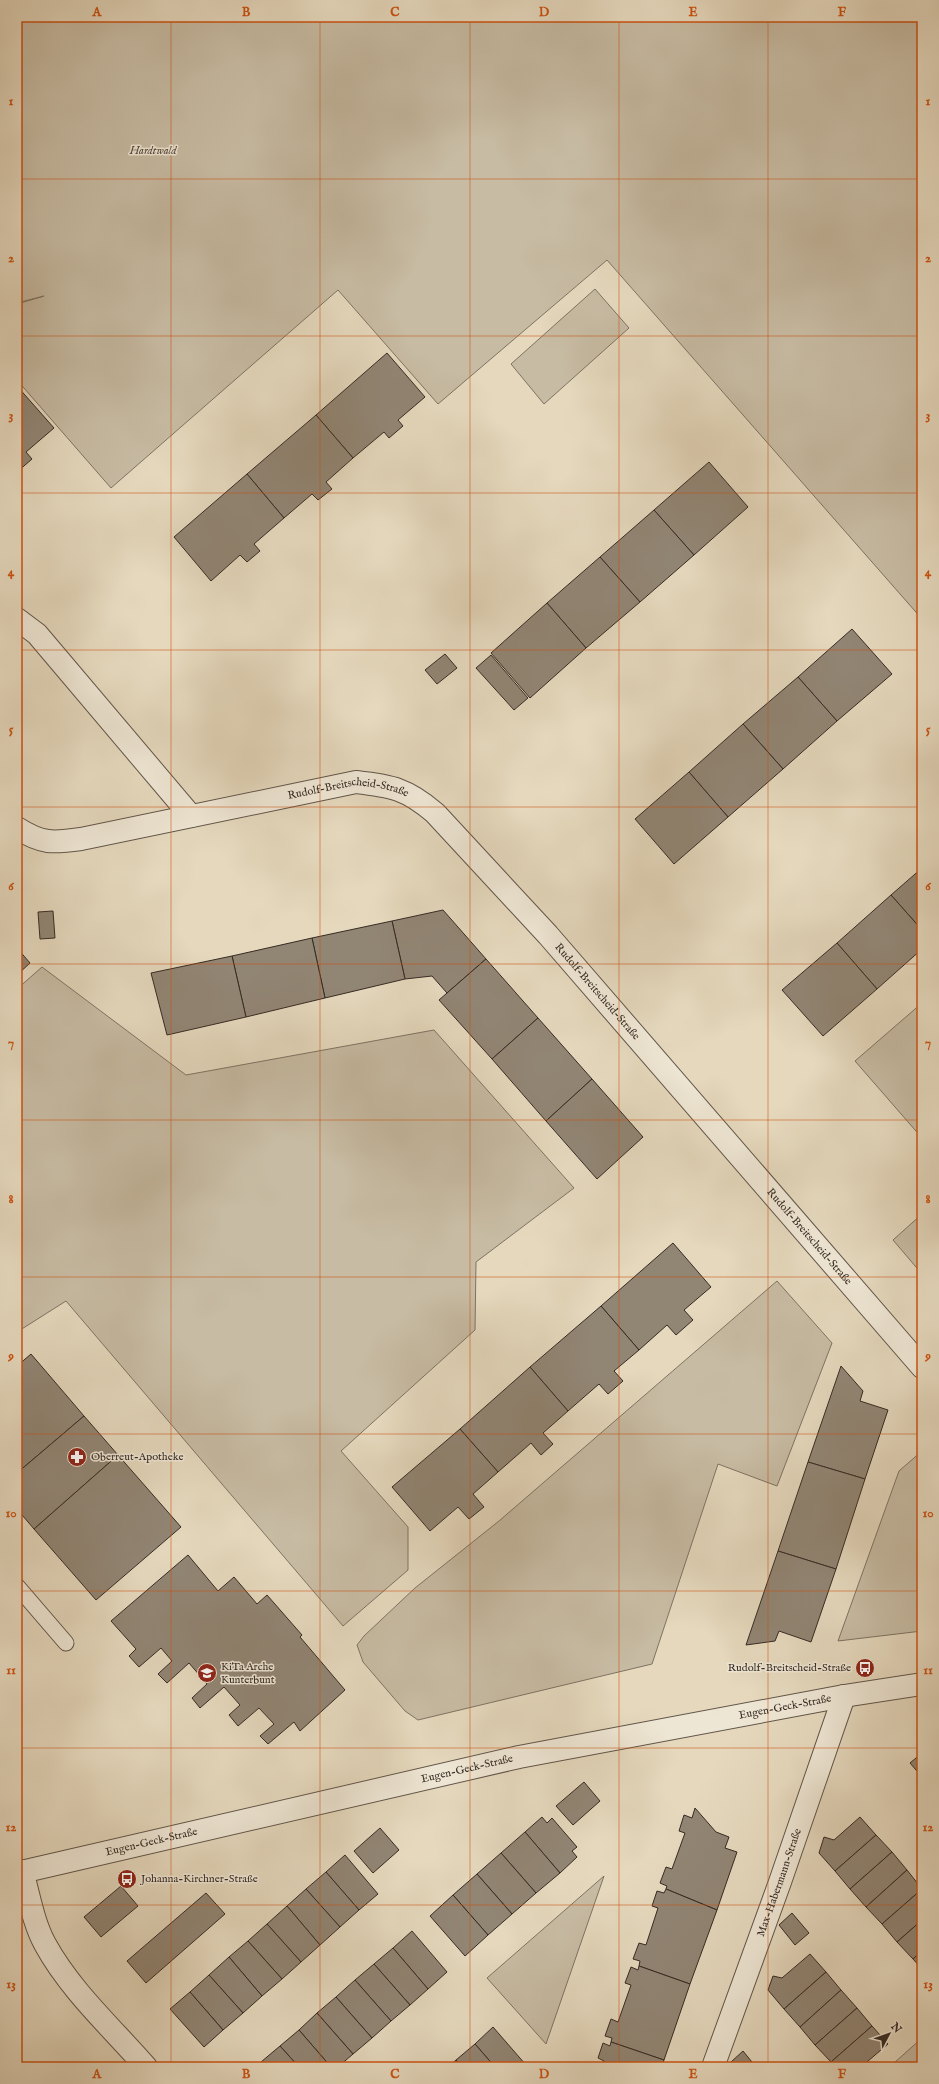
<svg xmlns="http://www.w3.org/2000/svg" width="939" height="2084" font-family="'IM FELL English',serif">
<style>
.green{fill:#c7bba3;stroke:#7e7364}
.building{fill:#918574;stroke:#362b24}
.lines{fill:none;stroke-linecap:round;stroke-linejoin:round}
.service-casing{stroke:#62564a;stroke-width:17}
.minor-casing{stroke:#62564a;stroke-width:24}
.service{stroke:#eee6d4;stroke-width:15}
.minor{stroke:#eee6d4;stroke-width:22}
.grid{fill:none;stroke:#cd5210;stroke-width:1;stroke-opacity:0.55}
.labels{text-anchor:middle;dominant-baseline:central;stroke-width:3;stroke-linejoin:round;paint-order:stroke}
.park-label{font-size:11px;font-style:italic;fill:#53483d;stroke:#eee6d4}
.street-label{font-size:11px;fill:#362b24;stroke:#eee6d4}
.poi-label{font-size:11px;fill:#362b24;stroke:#eee6d4;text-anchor:start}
.neatline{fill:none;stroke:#cd5210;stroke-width:1.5}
.grid-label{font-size:13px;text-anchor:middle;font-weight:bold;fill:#cd5210}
</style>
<rect width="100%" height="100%" fill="#e5d8bd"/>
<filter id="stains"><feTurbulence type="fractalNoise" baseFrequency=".005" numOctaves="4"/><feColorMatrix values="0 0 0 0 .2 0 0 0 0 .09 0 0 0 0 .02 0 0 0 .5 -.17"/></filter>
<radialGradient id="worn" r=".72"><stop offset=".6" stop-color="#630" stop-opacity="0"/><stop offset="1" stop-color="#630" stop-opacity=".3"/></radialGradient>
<g class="green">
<path d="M17,17h905v602l-315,-359 -169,144 -100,-114 -227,198 -94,-108v-76l27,-8 -27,7z"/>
<path d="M595,289l34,39 -85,76 -33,-40z"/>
<path d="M42,967l144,108 248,-45 140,158 -98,74 -1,68 -134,121 67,76v43l-65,56 -277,-325 -49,31v-343z"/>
<path d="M922,1003v135l-67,-77z"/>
<path d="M922,1214v60l-29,-34z"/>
<path d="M777,1281l55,62 -55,143 -59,-22 -66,200 -234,56 -13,-9 -42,-49 -6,-17 7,-9 51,-48 84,-67z"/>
<path d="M922,1451v180l-84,10 61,-170z"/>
<path d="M604,1876l-58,168 -59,-66z"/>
<path d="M922,2038v29h-24l-4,-4z"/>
</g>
<g class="building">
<path d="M387,353l38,44 -27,23 5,6 -14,12 -5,-6 -31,26 -37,-43z"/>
<path d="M17,386l37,42 -28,24 6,7 -15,13z"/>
<path d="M316,415l37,43 -27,24 6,7 -14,11 -6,-6 -28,24 -37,-44z"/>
<path d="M709,462l39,45 -54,48 -40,-45z"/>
<path d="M247,474l37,44 -30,26 6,7 -13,11 -7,-7 -29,26 -37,-44z"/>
<path d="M654,510l40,45 -54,47 -40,-45z"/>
<path d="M600,557l40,45 -54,46 -39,-45z"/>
<path d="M547,603l39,45 -56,50 -39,-45z"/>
<path d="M852,629l40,45 -55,47 -39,-44z"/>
<path d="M445,654l12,14 -20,16 -12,-14z"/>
<path d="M491,655l37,43 -14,12 -38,-42z"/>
<path d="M798,677l39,44 -54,48 -40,-45z"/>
<path d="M743,724l40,45 -55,48 -39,-45z"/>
<path d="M689,772l39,45 -54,47 -39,-45z"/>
<path d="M922,868v62l-31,-35z"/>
<path d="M891,895l31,35v19l-45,40 -40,-46z"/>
<path d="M443,910l43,49 -39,34 -15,-17 -27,3 -13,-58z"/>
<path d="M53,911l2,27 -15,1 -2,-27z"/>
<path d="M392,921l13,58 -80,19 -13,-60z"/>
<path d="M312,938l13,60 -79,19 -14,-61z"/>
<path d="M837,943l40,46 -54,47 -41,-46z"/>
<path d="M17,948l13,15 -13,12z"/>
<path d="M232,956l14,61 -79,18 -16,-62z"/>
<path d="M486,959l52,59 -46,41 -53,-59z"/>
<path d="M538,1018l54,61 -46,42 -54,-62z"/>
<path d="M592,1079l51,58 -46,42 -51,-58z"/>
<path d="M673,1243l38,44 -27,23 9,10 -17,15 -9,-10 -28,25 -38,-44z"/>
<path d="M601,1306l38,44 -25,21 9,10 -15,13 -9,-10 -31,27 -38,-44z"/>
<path d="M31,1354l53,62 -67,57v-107z"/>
<path d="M841,1366l22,25 -3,10 28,9 -23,69 -57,-17z"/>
<path d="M530,1367l38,44 -25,22 10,11 -12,11 -10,-12 -33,29 -38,-43z"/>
<path d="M84,1416l34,39 -84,74 -17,-20v-36z"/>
<path d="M460,1429l38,43 -25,22 11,13 -15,12 -11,-12 -28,24 -38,-44z"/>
<path d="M118,1455l63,72 -85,73 -62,-71z"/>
<path d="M808,1462l57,17 -29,90 -58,-18z"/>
<path d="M778,1551l58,18 -25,73 -32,-11 -4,10 -29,4z"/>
<path d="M188,1555l30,36 16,-14 23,27 10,-9 35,40 -2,2 45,53 -45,41 -6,-9 -26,22 -8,-8 14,-12 -15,-16 -21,18 -9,-11 11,-10 -16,-18 -24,21 -8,-10 15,-14 -18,-21 -22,20 -9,-9 14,-13 -11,-13 -22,19 -10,-11 7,-7 -25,-28z"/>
<path d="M922,1753v24l-12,-14z"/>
<path d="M584,1782l16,19 -27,24 -17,-19z"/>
<path d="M695,1808l21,24 13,5 -4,11 12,4 -20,58 -51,-21 1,-3 -7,-3 6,-16 6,2 13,-36 -6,-2 5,-16 8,3z"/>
<path d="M542,1817l5,6 5,-5 25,29 -5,4 5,6 -17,16 -35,-41z"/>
<path d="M860,1817l16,18 -41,36 -16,-18 5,-16 10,3z"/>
<path d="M380,1828l19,22 -26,23 -19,-22z"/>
<path d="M525,1832l35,41 -24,20 -35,-40z"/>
<path d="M876,1835l16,17 -42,37 -15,-18z"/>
<path d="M892,1852l15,18 -41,37 -16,-18z"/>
<path d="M501,1853l35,40 -24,21 -35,-40z"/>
<path d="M345,1855l33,39 -19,16 -33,-38z"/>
<path d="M907,1870l15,19 -40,35 -16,-17z"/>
<path d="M326,1872l33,38 -19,17 -34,-38z"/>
<path d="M477,1874l35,40 -24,21 -35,-40z"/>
<path d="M121,1886l17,20 -37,31 -17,-20z"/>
<path d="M306,1889l34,38 -20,18 -33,-39z"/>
<path d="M666,1889l51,21 -27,74 -51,-18 1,-5 -7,-2 6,-16 7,2 12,-37 -6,-2 5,-15 7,2z"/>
<path d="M922,1889v31l-25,22 -15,-18z"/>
<path d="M206,1893l19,21 -79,69 -19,-22z"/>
<path d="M453,1895l35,40 -23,21 -35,-40z"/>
<path d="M287,1906l33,39 -19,17 -34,-38z"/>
<path d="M792,1913l17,20 -14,12 -16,-20z"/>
<path d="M922,1920v31l-9,8 -16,-17z"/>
<path d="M267,1924l34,38 -19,17 -34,-38z"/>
<path d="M412,1931l35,41 -19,17 -35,-41z"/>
<path d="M248,1941l34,38 -20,17 -33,-39z"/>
<path d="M393,1948l35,41 -18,16 -36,-41z"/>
<path d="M922,1951v18l-9,-10z"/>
<path d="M810,1954l16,18 -42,37 -16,-19 5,-14 9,2z"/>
<path d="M229,1957l33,39 -19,17 -34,-38z"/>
<path d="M374,1964l36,41 -19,16 -36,-41z"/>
<path d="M639,1966l51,18 -26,76 -53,-18 1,-4 -7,-2 6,-17 7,3 13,-37 -6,-2 6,-16 7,3z"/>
<path d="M826,1972l15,18 -41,37 -16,-18z"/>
<path d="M209,1975l34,38 -20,17 -33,-38z"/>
<path d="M355,1980l36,41 -19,17 -36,-41z"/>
<path d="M841,1990l16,18 -42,37 -15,-18z"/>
<path d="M190,1992l33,38 -19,17 -34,-38z"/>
<path d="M336,1997l36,41 -19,16 -36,-41z"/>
<path d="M857,2008l15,18 -41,36 -16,-17z"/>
<path d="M317,2013l36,41 -15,13h-7l-32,-37z"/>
<path d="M872,2026l16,18 -27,23h-26l-4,-5z"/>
<path d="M493,2027l33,38 -2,2h-29l-20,-23z"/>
<path d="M299,2030l32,37h-32l-19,-21z"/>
<path d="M611,2042l53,18 -3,7h-59l2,-6 -6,-3 5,-15 7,3z"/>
<path d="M475,2044l20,23h-33l-6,-7z"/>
<path d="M280,2046l19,21h-34l-4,-5z"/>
<path d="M743,2051l13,16h-21l-4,-5z"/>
<path d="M456,2060l6,7h-14z"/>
</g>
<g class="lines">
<defs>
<path id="service" d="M17,1586l49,57"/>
<g id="minor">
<path d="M17,619l20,15 154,182"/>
<path id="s1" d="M17,828c25,16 36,15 64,11l275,-57c36,4 51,7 79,31l113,122 374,432"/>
<path d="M22,1871c7,24 11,51 23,73 25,46 67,84 101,123"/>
<path id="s2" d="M17,1873l502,-116 325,-61 78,-12"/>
<path id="s3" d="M713,2067l67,-185 64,-186"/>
</g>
</defs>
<use href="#service" class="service-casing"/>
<use href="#minor" class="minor-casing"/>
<use href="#service" class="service"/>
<use href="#minor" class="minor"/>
</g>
<path class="grid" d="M171,17v2050M320,17v2050M470,17v2050M619,17v2050M768,17v2050M17,179h905M17,336h905M17,493h905M17,650h905M17,807h905M17,964h905M17,1120h905M17,1277h905M17,1434h905M17,1591h905M17,1748h905M17,1905h905"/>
<defs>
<symbol id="pharmacy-disc" viewBox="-11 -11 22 22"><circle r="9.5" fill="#8f2418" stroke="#eee6d4"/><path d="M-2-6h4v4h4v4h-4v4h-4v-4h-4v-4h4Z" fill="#fff"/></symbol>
<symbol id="bus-disc" viewBox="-11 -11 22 22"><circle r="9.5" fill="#8f2418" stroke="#eee6d4"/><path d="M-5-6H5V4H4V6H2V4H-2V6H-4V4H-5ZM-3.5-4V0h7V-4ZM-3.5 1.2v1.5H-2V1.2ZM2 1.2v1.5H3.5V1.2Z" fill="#fff"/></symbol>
<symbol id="school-disc" viewBox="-11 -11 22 22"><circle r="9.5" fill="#8f2418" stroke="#eee6d4"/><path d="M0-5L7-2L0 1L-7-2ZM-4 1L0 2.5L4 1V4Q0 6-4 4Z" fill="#fff"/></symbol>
</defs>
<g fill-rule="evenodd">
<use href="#pharmacy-disc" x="66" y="1446" width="22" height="22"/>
<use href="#bus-disc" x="854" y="1657" width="22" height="22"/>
<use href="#school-disc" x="196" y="1662" width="22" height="22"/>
<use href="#bus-disc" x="116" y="1868" width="22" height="22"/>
</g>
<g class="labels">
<g class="park-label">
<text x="153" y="151">Hardtwald</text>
</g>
<g class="street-label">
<text stroke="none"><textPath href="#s1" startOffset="340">Rudolf-Breitscheid-Straße</textPath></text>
<text stroke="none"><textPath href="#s1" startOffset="676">Rudolf-Breitscheid-Straße</textPath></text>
<text stroke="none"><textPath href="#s1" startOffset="1000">Rudolf-Breitscheid-Straße</textPath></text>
<text stroke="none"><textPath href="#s2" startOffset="786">Eugen-Geck-Straße</textPath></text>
<text stroke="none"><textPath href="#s2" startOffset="462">Eugen-Geck-Straße</textPath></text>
<text stroke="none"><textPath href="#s2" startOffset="138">Eugen-Geck-Straße</textPath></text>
<text stroke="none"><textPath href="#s3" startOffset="196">Max-Habermann-Straße</textPath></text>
</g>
<g class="poi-label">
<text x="91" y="1457">Oberreut-Apotheke</text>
<text x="221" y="1667">KiTa Arche<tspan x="221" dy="13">Kunterbunt</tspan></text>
<text x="851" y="1668" text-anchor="end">Rudolf-Breitscheid-Straße</text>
<text x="141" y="1879">Johanna-Kirchner-Straße</text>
</g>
</g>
<rect width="939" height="2084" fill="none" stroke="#e5d8bd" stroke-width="44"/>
<g transform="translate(889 2034) rotate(49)" stroke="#eee6d4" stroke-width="3" paint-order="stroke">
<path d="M0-3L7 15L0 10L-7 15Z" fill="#362b24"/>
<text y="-6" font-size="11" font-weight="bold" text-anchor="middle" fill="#362b24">N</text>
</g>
<rect x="22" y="22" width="895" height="2040" class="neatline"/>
<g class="grid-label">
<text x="97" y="16">A</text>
<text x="246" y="16">B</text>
<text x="395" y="16">C</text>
<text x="544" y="16">D</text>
<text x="693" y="16">E</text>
<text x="842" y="16">F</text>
<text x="11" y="105">1</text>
<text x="928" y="105">1</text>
<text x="11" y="262">2</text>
<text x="928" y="262">2</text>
<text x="11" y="419">3</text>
<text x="928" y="419">3</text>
<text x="11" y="576">4</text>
<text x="928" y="576">4</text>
<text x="11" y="733">5</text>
<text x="928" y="733">5</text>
<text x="11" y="890">6</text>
<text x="928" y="890">6</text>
<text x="11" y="1047">7</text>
<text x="928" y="1047">7</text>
<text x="11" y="1203">8</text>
<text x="928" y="1203">8</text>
<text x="11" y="1360">9</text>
<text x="928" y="1360">9</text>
<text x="11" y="1517">10</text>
<text x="928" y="1517">10</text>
<text x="11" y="1674">11</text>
<text x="928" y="1674">11</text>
<text x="11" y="1831">12</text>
<text x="928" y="1831">12</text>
<text x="11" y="1988">13</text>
<text x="928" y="1988">13</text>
<text x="97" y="2078">A</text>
<text x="246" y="2078">B</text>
<text x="395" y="2078">C</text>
<text x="544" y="2078">D</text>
<text x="693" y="2078">E</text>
<text x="842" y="2078">F</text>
</g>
<rect width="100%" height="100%" filter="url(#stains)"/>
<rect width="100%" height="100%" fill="url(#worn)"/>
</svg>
